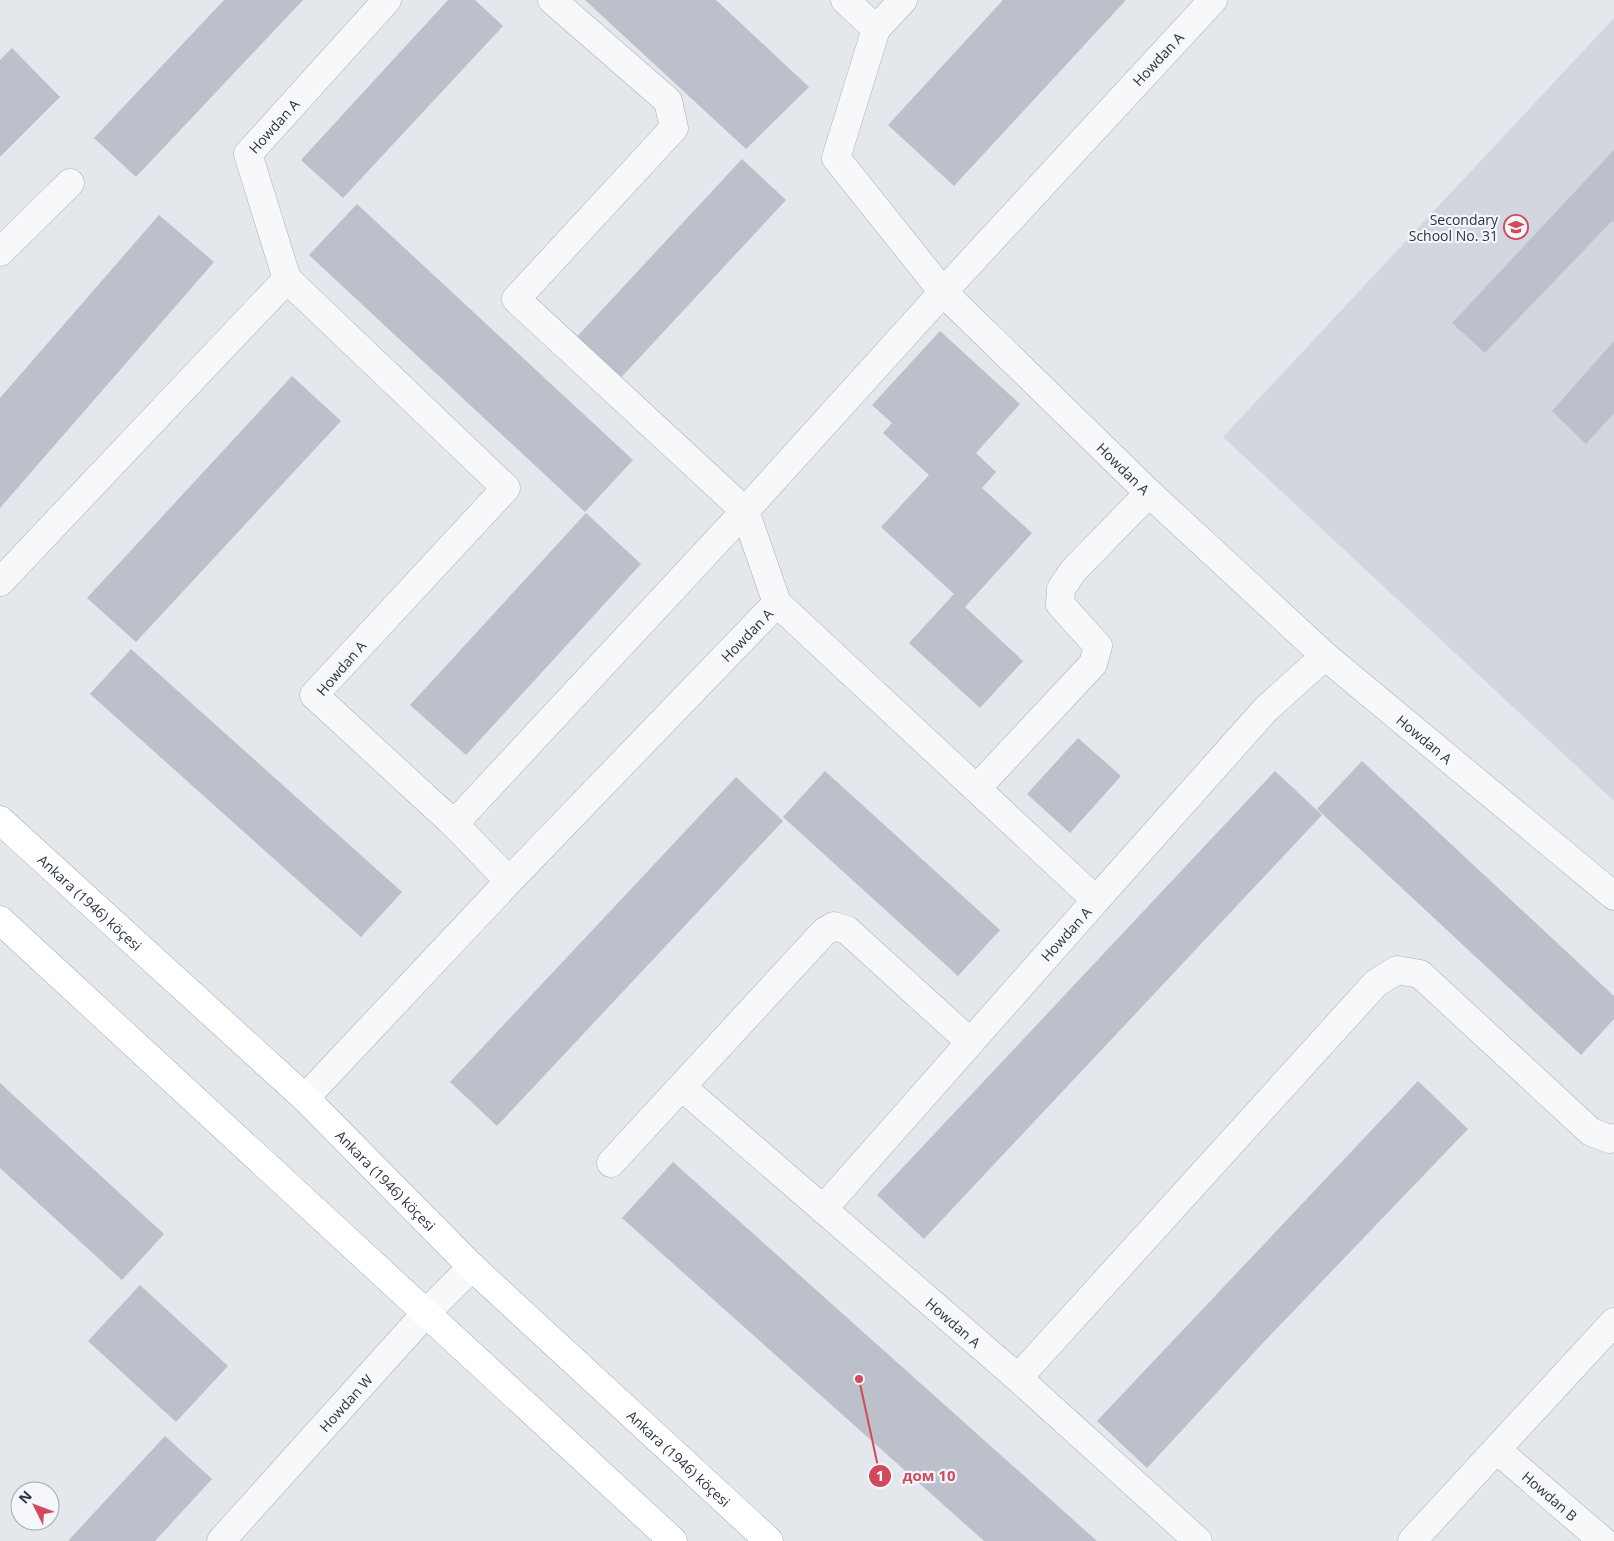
<svg xmlns="http://www.w3.org/2000/svg" width="1614" height="1541" font-family="'Open Sans',sans-serif">
<style>
.built{fill:#d2d6de}
.building{fill:#bbc0ca}
.lines{fill:none;stroke-linecap:round;stroke-linejoin:round}
.minor-casing{stroke:#a9aeb7;stroke-width:29}
.major-casing{stroke:#a3abb8;stroke-width:29}
.minor{stroke:#f7f8fa;stroke-width:28}
.major{stroke:#fff;stroke-width:28}
.labels{text-anchor:middle;dominant-baseline:central;stroke-width:4.5;stroke-linejoin:round;paint-order:stroke}
.street-label{font-size:14px;fill:#2b3445;stroke:#f4f6f9}
.poi-label{font-size:14px;fill:#2b3445;stroke:#f4f6f9;text-anchor:end}
.leader{fill:none;stroke:#d1495b;stroke-width:2}
.callout-dot{fill:#d1495b;stroke:#f4f6f9;stroke-width:2}
.mark-label{font-size:15px;text-anchor:middle;font-weight:bold;fill:#fff}
.callout-label{font-size:15px;text-anchor:middle;font-weight:bold;fill:#d1495b;stroke:#f4f6f9;stroke-width:4.5;stroke-linejoin:round;paint-order:stroke}
</style>
<rect width="100%" height="100%" fill="#e4e7ec"/>
<path class="built" d="M1614,18v783l-391,-364z"/>
<g class="building">
<path d="M224,0h79l-167,177 -42,-39z"/>
<path d="M448,0h27l28,26 -160,172 -42,-38z"/>
<path d="M585,0h131l93,87 -63,62z"/>
<path d="M1003,0h123l-172,186 -66,-61z"/>
<path d="M12,48l48,49 -60,60v-97z"/>
<path d="M1614,150v73l-2,-2 -127,132 -33,-30z"/>
<path d="M742,159l44,41 -170,183 -44,-41z"/>
<path d="M357,204l276,256 -48,52 -276,-257z"/>
<path d="M159,215l55,47 -214,246v-110z"/>
<path d="M940,331l80,73 -44,49 20,19 -14,16 50,45 -67,74 58,54 -43,47 -71,-65 45,-49 -73,-67 48,-52 -46,-42 9,-10 -20,-18z"/>
<path d="M1614,341v72l-28,31 -34,-33z"/>
<path d="M292,376l49,45 -205,221 -49,-44z"/>
<path d="M586,513l55,51 -175,191 -56,-50z"/>
<path d="M131,649l271,243 -41,45 -271,-243z"/>
<path d="M1078,738l43,38 -51,57 -43,-39z"/>
<path d="M1362,761l252,235v23l-33,36 -264,-246z"/>
<path d="M825,771l175,159 -42,46 -175,-159z"/>
<path d="M1275,771l47,44 -398,424 -47,-44z"/>
<path d="M736,777l47,44 -286,305 -47,-44z"/>
<path d="M1418,1081l50,48 -207,216 -114,123 -50,-47z"/>
<path d="M0,1083l164,151 -42,46 -122,-112z"/>
<path d="M673,1162l424,379h-113l-362,-323z"/>
<path d="M140,1285l88,81 -52,56 -88,-81z"/>
<path d="M165,1436l47,43 -57,62h-87z"/>
</g>
<g class="lines">
<defs>
<g id="minor">
<path d="M552,0l116,101 6,27 -158,171 229,212 32,92"/>
<path d="M845,0l31,29 27,-29"/>
<path id="s1" d="M1213,0l-270,292 206,201 176,163 289,240"/>
<path d="M0,252l70,-69"/>
<path id="s2" d="M287,279l-39,-125 139,-154"/>
<path d="M0,582l287,-303 219,209 -192,207 140,129 55,57"/>
<path d="M977,788l116,-124 5,-18 -38,-42 1,-15 12,-18 76,-78"/>
<path d="M454,824l291,-313 198,-219 -107,-134 40,-129"/>
<path d="M1096,900l170,-191 59,-53"/>
<path d="M682,1087l141,122"/>
<path id="s3" d="M305,1098l204,-217 268,-278 319,297 -273,309 195,169 180,163"/>
<path d="M611,1163l213,-231 10,-6 13,4 123,112"/>
<path d="M1018,1378l358,-395 21,-13 23,4 171,158 19,7 4,-1"/>
<path id="s4" d="M1497,1450l106,91"/>
<path id="s5" d="M221,1541l205,-228 46,-46"/>
<path d="M1412,1541l202,-219"/>
</g>
<g id="major">
<path id="s6" d="M0,820l305,278 167,169 297,274"/>
<path d="M0,920l673,621"/>
</g>
</defs>
<use href="#minor" class="minor-casing"/>
<use href="#major" class="major-casing"/>
<use href="#minor" class="minor"/>
<use href="#major" class="major"/>
</g>
<defs>
<symbol id="school-ring" viewBox="-11 -11 22 22"><circle r="9.5" fill="#f4f6f9" stroke="#d1495b" stroke-width="1.5"/><path d="M0-5L7-2L0 1L-7-2ZM-4 1L0 2.5L4 1V4Q0 6-4 4Z" fill="#d1495b"/></symbol>
</defs>
<g fill-rule="evenodd">
<use href="#school-ring" x="1502" y="213" width="28" height="28"/>
</g>
<g class="labels">
<g class="street-label">
<text transform="translate(1158 59) rotate(-47)">Howdan A</text>
<text stroke="none"><textPath href="#s2" startOffset="169">Howdan A</textPath></text>
<text stroke="none"><textPath href="#s1" startOffset="650">Howdan A</textPath></text>
<text stroke="none"><textPath href="#s3" startOffset="640">Howdan A</textPath></text>
<text transform="translate(341 668) rotate(-49)">Howdan A</text>
<text stroke="none"><textPath href="#s1" startOffset="1055">Howdan A</textPath></text>
<text stroke="none"><textPath href="#s6" startOffset="122">Ankara (1946) köçesi</textPath></text>
<text transform="translate(1066 934) rotate(-48)">Howdan A</text>
<text stroke="none"><textPath href="#s6" startOffset="528">Ankara (1946) köçesi</textPath></text>
<text stroke="none"><textPath href="#s3" startOffset="1705">Howdan A</textPath></text>
<text stroke="none"><textPath href="#s5" startOffset="186">Howdan W</textPath></text>
<text stroke="none"><textPath href="#s6" startOffset="932">Ankara (1946) köçesi</textPath></text>
<text stroke="none"><textPath href="#s4" startOffset="70">Howdan B</textPath></text>
</g>
<g class="poi-label">
<text x="1498" y="219">Secondary<tspan x="1498" dy="16">School No. 31</tspan></text>
</g>
</g>
<path class="leader" d="M859 1379L880 1476"/>
<g class="callout-dot">
<circle cx="859" cy="1379" r="5"/>
<circle cx="880" cy="1476" r="12"/>
</g>
<g class="mark-label">
<text x="880" y="1481">1</text>
</g>
<g class="callout-label">
<text x="929" y="1481">дом 10</text>
</g>
<g transform="translate(35 1506) rotate(312)"><circle r="24" fill="#f4f6f9" stroke="#a4a8b1"/>
<path d="M0-4L9 19L0 12L-9 19Z" fill="#d1495b"/>
<text y="-8" font-size="14" font-weight="bold" text-anchor="middle" fill="#2b3445">N</text>
</g>
</svg>
